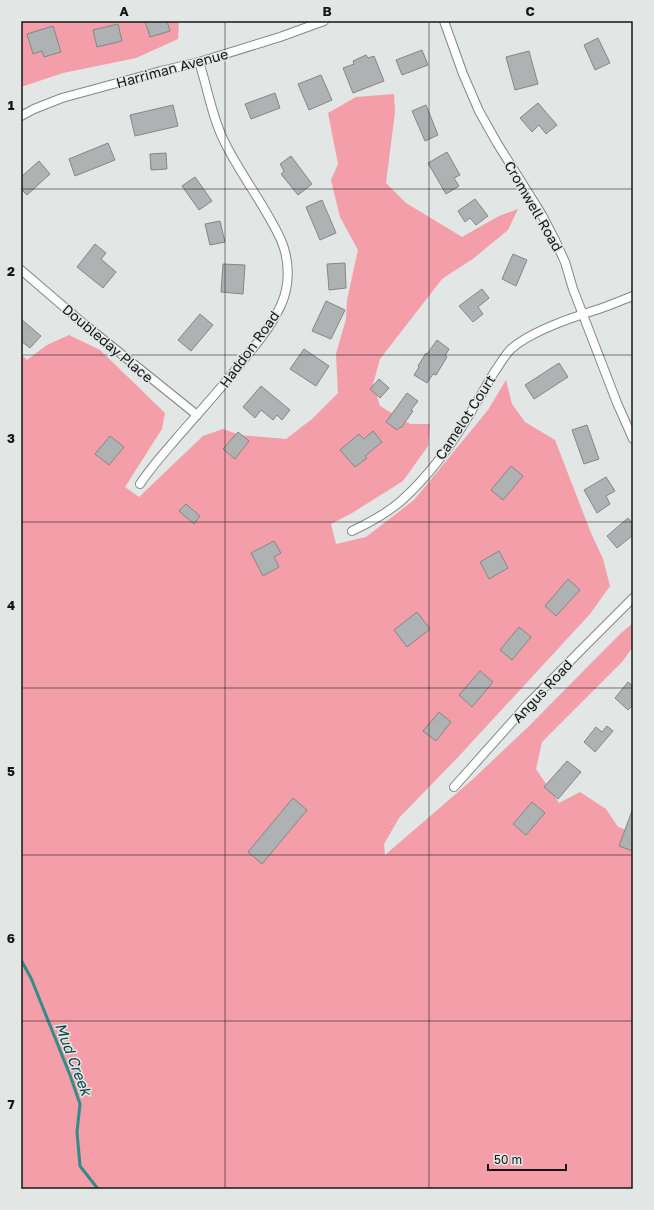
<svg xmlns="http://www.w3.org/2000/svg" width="654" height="1210" font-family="'Golos Text',sans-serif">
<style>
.green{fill:#f39ea9}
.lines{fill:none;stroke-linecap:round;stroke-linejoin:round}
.stream{stroke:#318c8a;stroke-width:3}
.building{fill:#aeb2b2;stroke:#838787}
.minor-casing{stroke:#848888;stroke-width:10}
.minor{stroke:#fff;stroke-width:8}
.grid{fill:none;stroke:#151717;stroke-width:1;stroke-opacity:0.55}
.labels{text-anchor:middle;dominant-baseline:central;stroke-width:3;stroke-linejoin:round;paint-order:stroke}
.street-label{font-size:14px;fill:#151717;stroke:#e2e6e5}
.water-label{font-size:15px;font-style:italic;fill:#0e4646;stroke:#e2e6e5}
.neatline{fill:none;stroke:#151717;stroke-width:1.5}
.grid-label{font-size:13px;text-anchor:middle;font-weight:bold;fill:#151717}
</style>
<rect width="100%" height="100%" fill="#e2e6e5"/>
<g class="green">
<path d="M21,21h158l-1,18 -42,19 -73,15 -42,14z"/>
<path d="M394,94l1,18 -9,71 20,20 56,34 37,-21 19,-7 -10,21 -34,28 -32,21 -62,80 -7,25 7,22 30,18h20l-2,22 -25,35 -51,32 -21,11 5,20 30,-7 48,-37 74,-90 18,-30 6,24 13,18 30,18 36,93 12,26 7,27 -20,28 -130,141 -61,63 -15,26 1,11 87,-75 55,-52 93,-94 13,-11v24l-11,15 -80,80 -6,27 23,34 21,-11 26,17 12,18 15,5v357h-612v-835l6,6 20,-15 22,-10 31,15 65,63 -3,16 -37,58 14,10 64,-61 20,-7 17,6 46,4 26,-20 26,-26 -2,-39 10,-35 1,-19 11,-50 -18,-33 -9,-37 7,-16 -10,-51 28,-16z"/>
</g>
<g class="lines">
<path class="stream" d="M21,960l10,18 39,97 10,29 -3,28 3,34 18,23"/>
</g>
<g class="building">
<path d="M145,21h22l3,10 -20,6z"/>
<path d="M118,24l4,17 -25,6 -4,-17z"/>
<path d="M53,26l8,26 -17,5 -2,-6 -9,3 -6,-20z"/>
<path d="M598,38l12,25 -15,7 -11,-25z"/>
<path d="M422,50l6,15 -26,10 -6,-15z"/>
<path d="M529,51l9,33 -23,6 -9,-33z"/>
<path d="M366,55l2,3 6,-2 10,25 -31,12 -10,-25 11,-4 -1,-3z"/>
<path d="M321,75l11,25 -23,10 -11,-26z"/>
<path d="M275,93l5,15 -29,11 -6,-15z"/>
<path d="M538,103l19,22 -11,9 -7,-9 -7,7 -12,-14z"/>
<path d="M173,105l5,21 -43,10 -5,-21z"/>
<path d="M426,105l12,30 -13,6 -13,-30z"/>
<path d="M108,143l7,17 -40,16 -6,-17z"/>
<path d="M447,152l13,23 -6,3 5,8 -13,8 -18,-31z"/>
<path d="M166,153l1,16 -16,1 -1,-16z"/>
<path d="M291,156l21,28 -14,11 -17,-21 3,-3 -4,-7z"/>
<path d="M39,161l11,13 -23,21 -6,-6v-12z"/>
<path d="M195,177l17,24 -13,9 -17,-24z"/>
<path d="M475,199l13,17 -12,9 -6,-7 -5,4 -7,-11z"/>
<path d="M322,200l14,33 -16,7 -14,-33z"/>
<path d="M220,221l5,21 -15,3 -5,-21z"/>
<path d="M95,244l11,9 -5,6 15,13 -13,16 -26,-21z"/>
<path d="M513,254l14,6 -11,26 -14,-7z"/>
<path d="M345,263l1,25 -17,2 -2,-26z"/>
<path d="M223,264l22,1 -2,29 -22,-2z"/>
<path d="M482,289l7,9 -11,9 5,7 -10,8 -14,-16z"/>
<path d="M326,301l19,9 -14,29 -19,-8z"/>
<path d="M200,314l13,11 -22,26 -13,-11z"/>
<path d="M21,319l20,17 -11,12 -9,-7z"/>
<path d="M437,340l12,9 -4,7 2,1 -11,18 -3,-1 -6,9 -13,-8 5,-8 -1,-1 8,-13 1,1z"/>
<path d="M304,349l25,17 -13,20 -26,-17z"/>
<path d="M559,363l9,14 -34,22 -9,-14z"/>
<path d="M379,379l10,9 -9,10 -10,-9z"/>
<path d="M261,386l29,24 -8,10 -5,-5 -4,5 -12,-10 -6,8 -12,-11z"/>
<path d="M407,393l11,8 -7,9 2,1 -12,17 -1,-1 -3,3 -11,-8z"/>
<path d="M587,425l12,34 -15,5 -12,-34z"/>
<path d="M373,431l9,11 -17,14 2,2 -12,9 -15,-17 19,-16 5,5z"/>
<path d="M238,432l11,9 -14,18 -12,-10z"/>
<path d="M110,436l14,11 -15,18 -14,-11z"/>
<path d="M511,466l12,10 -20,24 -12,-10z"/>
<path d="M606,477l9,14 -9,5 4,8 -13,9 -13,-23z"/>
<path d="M186,504l14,12 -6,8 -15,-13z"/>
<path d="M628,518l5,6v11l-16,13 -10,-12z"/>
<path d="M274,541l7,12 -7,4 5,10 -16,9 -12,-23z"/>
<path d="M499,551l9,17 -19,11 -9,-17z"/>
<path d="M568,579l12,11 -24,26 -11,-10z"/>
<path d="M417,612l13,17 -23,18 -13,-17z"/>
<path d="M519,627l12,10 -19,23 -12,-10z"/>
<path d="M480,671l13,11 -21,25 -13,-12z"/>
<path d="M628,682l5,4v19l-5,5 -13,-12z"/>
<path d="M439,712l12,10 -15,19 -13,-10z"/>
<path d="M607,726l6,5 -18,21 -11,-10 12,-15 6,5z"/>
<path d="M567,761l14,11 -23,27 -14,-12z"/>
<path d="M293,798l14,12 -45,54 -14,-12z"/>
<path d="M532,802l13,11 -19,22 -13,-11z"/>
<path d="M632,811l1,1v39l-14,-5z"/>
</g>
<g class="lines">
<defs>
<g id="minor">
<path d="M444,21l19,53 16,37 18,32 45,72 13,25 10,22 8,27 44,114 16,36"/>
<path d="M21,116l13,-7 28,-11 99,-27 38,-9 81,-25 44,-16"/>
<path d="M21,270l63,54 113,91"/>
<path d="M140,484c11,-17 24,-31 36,-45 25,-29 50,-56 73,-86 11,-13 25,-32 32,-48 9,-20 9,-44 0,-65 -15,-33 -39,-63 -56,-97 -13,-25 -17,-54 -26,-81"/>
<path d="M352,531c17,-8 35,-18 49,-30 29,-26 52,-58 71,-91 8,-13 15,-26 23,-39 5,-7 10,-16 16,-22 20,-18 62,-32 88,-40 12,-4 23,-9 34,-13"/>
<path d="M454,787l74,-83 52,-53 53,-53"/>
</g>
</defs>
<use href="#minor" class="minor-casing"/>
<use href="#minor" class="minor"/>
</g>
<path class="grid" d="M225,21v1168M429,21v1168M21,189h612M21,355h612M21,522h612M21,688h612M21,855h612M21,1021h612"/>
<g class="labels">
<g class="street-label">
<text transform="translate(172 68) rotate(-15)">Harriman Avenue</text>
<text transform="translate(534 206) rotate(60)">Cromwell Road</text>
<text transform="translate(108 343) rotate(40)">Doubleday Place</text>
<text transform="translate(249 349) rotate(-54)">Haddon Road</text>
<text transform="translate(465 417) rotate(-57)">Camelot Court</text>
<text transform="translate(542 691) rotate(-47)">Angus Road</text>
</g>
<g class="water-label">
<text transform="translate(74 1059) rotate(69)">Mud Creek</text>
</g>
</g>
<rect width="654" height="1210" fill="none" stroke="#e2e6e5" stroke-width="44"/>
<path d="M488 1164v6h78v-6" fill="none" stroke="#151717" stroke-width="2"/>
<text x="494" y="1164" font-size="12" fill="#151717" stroke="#e2e6e5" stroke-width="3" paint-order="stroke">50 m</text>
<rect x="22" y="22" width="610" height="1166" class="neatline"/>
<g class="grid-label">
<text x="124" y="16">A</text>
<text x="327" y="16">B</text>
<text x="530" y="16">C</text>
<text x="11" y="110">1</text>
<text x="11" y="276">2</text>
<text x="11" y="443">3</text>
<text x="11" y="610">4</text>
<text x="11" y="776">5</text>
<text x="11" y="943">6</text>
<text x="11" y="1109">7</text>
</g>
</svg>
